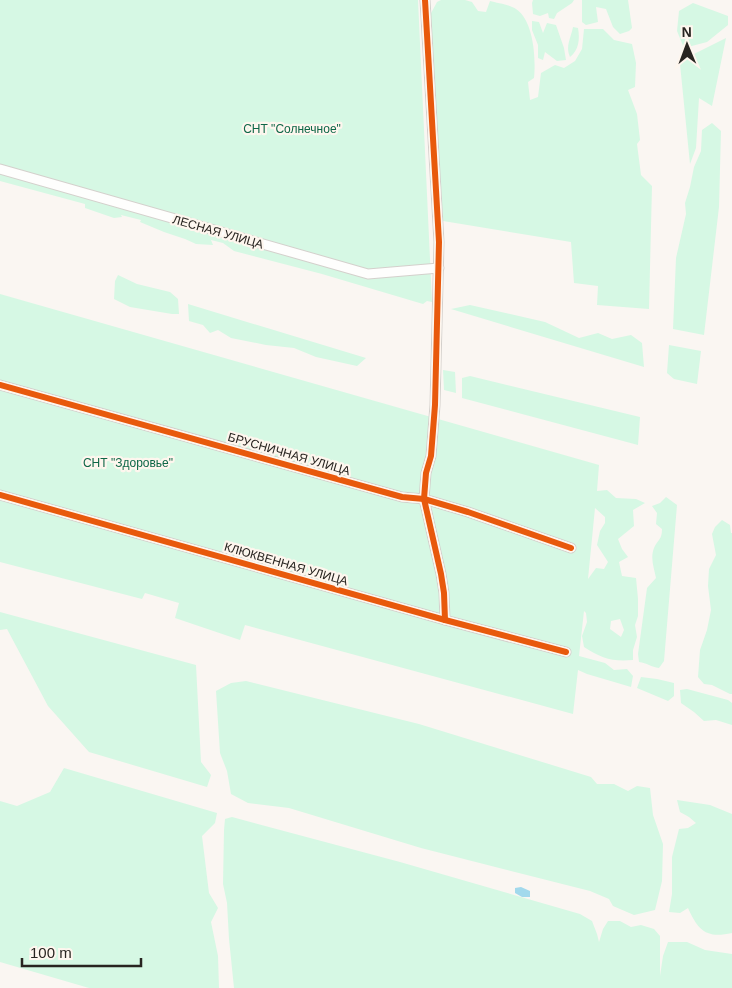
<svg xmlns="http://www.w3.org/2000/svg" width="732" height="988" font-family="Helvetica,sans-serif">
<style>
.green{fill:#d6f8e4;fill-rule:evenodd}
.water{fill:#a2d9ec}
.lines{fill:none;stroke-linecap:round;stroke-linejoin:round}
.minor-casing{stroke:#d4d0cc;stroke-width:11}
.minor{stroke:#fefefd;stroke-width:9}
.cycleway-casing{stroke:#fef6ee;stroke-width:9}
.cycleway{stroke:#e8590c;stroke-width:6}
.labels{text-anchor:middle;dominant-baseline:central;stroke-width:4.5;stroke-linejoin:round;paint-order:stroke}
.park-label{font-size:12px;fill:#0e6747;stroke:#fef6ee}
.street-label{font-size:12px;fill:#282420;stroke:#fef6ee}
</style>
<rect width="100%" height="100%" fill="#faf6f2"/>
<g class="green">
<path d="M0,0h418l14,302 -5,-1 -4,3 -101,-30 -88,-23 -11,-8 -12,-3 2,5 -17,-1 -11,-5 -21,-7 -24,-10 1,-2 -20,-5 1,2 -8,1 -29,-10v-4l-85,-23z"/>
<path d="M441,0h24l7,2 6,9 8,1 4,-11c7,2 21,4 26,8 18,12 20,50 18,69l-6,4 2,18 8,-3 3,-24 14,-8 9,3 11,-7 7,-12 2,-20h19l11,11 18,4 4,19 -1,24 -7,3 9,24 3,26 -3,4 4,31 11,11 -3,123 -52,-4 1,-19 -24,-3 -3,-41 -128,-21 -13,-206 7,-13z"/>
<path d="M533,0h41l-2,3 -15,10 -3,6 -5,-1 -1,-5 -8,3 -7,-2 -1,-11z"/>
<path d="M582,0h46l4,28 -3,3 -9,3 -7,-7 -7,-18 -10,-2 2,15 -12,3 -4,-3z"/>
<path d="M693,3l35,13v9l-21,17 -23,6 -7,-17 2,-20z"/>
<path d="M532,21l7,1 4,11 4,-10 9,2 8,23 2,12 -9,1 -12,-9 -2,8 -5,-2v-13l-6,-15z"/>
<path d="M573,27l5,1c2,11 1,22 -8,29 -5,-11 1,-19 3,-30z"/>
<path d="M726,38l-14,68 -13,-8 -3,50 -6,16 -10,-100 14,-10z"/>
<path d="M712,123l9,8 -2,76 -15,128 -31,-6 3,-71 10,-44 -1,-11 5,-16 4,-20 7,-16 1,-21z"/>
<path d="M118,275l19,9 33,8 8,7 1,15h-7l-42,-7 -16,-8 1,-18z"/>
<path d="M0,294l599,171 -2,26 10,-1 9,8 20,1 9,4 -12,7 1,16 -16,13 4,10 6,8 -9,5 3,14 14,2 2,21v17l-3,9 2,12 -4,13v10c-21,2 -32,-2 -49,-13l-2,-11 5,-14 -1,-9 -2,-2 -5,45 26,7 9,7 13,-1 6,7 -2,11 -44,-13 -9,-4 -5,44 -328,-89 -5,15 -65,-22 4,-15 -34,-10 -3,6 -142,-37zM595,508l10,9v6l-5,8 -3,14 11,17 -4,7 -8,-1 -8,11zM620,619l4,11 -3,7 -11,-8 1,-8z"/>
<path d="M188,304l178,54 -9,8 -41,-9 -22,-9 -28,-3 -35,-7 -13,-8 -8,3 -7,-8 -14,-4z"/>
<path d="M470,305l75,17 34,16 19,-5 14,6 19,-4 11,8 2,24 -193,-58z"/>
<path d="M669,345l32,6 -4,33 -23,-5 -7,-6z"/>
<path d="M443,370l12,2 1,21 -12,-3z"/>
<path d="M470,376l170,41 -2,28 -176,-47v-20z"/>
<path d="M666,497l11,8 -13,156 -5,7c-8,-1 -12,-5 -20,-6l-1,-8 9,-66 9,-10c-2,-10 -6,-20 -2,-30 4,-9 8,-8 8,-19l-6,-5 1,-11 -5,-7 8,-3z"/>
<path d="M722,520l8,5 1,8h1v161h-2l-18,-9 -8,-1 -6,-7 2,-27 7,-20 4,-20 -3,-24 1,-17 7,-14 -4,-21 3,-7z"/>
<path d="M0,612l196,53 5,97 10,13 -4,12 -118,-35 -41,-46 -41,-77 -7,1z"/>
<path d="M641,677l16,2 17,4v13l-6,5 -31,-13z"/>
<path d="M246,681l173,43 172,53 6,7h17l14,7 9,-5 13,2 3,27 10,29 -1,37 -7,29 -21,5 -21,-9 -4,-7 -19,-8 -169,-43 -132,-40 -41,-5 -17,-9 -4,-23 -7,-18 -4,-62 15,-8z"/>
<path d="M687,689l41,11 4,3v22l-16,-5 -12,1 -10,-9 -13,-9 -1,-13z"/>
<path d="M64,768l153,45 -2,10 -13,13 7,57 9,15 -7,14 7,34 1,32h-130l-89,-26v-161l17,5 33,-14z"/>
<path d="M677,800l33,5 22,9v119c-26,6 -34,-3 -44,-25l-8,5 -11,-1 3,-18v-37l7,-28 9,-1 8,-5 -7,-6 -9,-5z"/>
<path d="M232,817l168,45 180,52 12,7 5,13 2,8 4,-13 5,-8h12l11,6 10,-2 13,4 6,7v40l3,-20 5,-14h19l18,8 27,4v34h-498l-5,-49 -2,-36 -4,-19 1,-54 1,-11z"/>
</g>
<path class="water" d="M521,887l9,4v6h-8l-7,-4v-5z"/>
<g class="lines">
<defs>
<g id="minor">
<path d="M425,0l14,242 -4,163 -4,51 -5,17 -2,26 17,75 3,19 1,27"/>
<path d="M0,169l368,105 71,-6"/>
<path d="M0,385l402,112 22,2 44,13 103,36"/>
<path d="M0,495l445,125 121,32"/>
</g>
</defs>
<use href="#minor" class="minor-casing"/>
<use href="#minor" class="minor"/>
<defs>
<g id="cycleway">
<path d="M425,0l14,242 -4,163 -4,51 -5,17 -2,26 17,75 3,19 1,27"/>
<path d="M0,385l402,112 22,2 44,13 103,36"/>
<path d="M0,495l445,125 121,32"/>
</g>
</defs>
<use href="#cycleway" class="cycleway-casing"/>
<use href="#cycleway" class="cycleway"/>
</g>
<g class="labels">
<g class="park-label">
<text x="292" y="129">СНТ "Солнечное"</text>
<text x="128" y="463">СНТ "Здоровье"</text>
</g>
<g class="street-label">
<text transform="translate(218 232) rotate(16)">ЛЕСНАЯ УЛИЦА</text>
<text transform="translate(289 454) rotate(16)">БРУСНИЧНАЯ УЛИЦА</text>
<text transform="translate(286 564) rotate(16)">КЛЮКВЕННАЯ УЛИЦА</text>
</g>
</g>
<g transform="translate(687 45) rotate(359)" stroke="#fef6ee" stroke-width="4" paint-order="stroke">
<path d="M0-4L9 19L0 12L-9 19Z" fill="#282420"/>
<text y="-8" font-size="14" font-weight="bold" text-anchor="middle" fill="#282420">N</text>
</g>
<path d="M22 958v8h119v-8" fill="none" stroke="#282420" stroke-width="2.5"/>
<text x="30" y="958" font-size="15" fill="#282420" stroke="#fef6ee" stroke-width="4" paint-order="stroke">100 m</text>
</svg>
